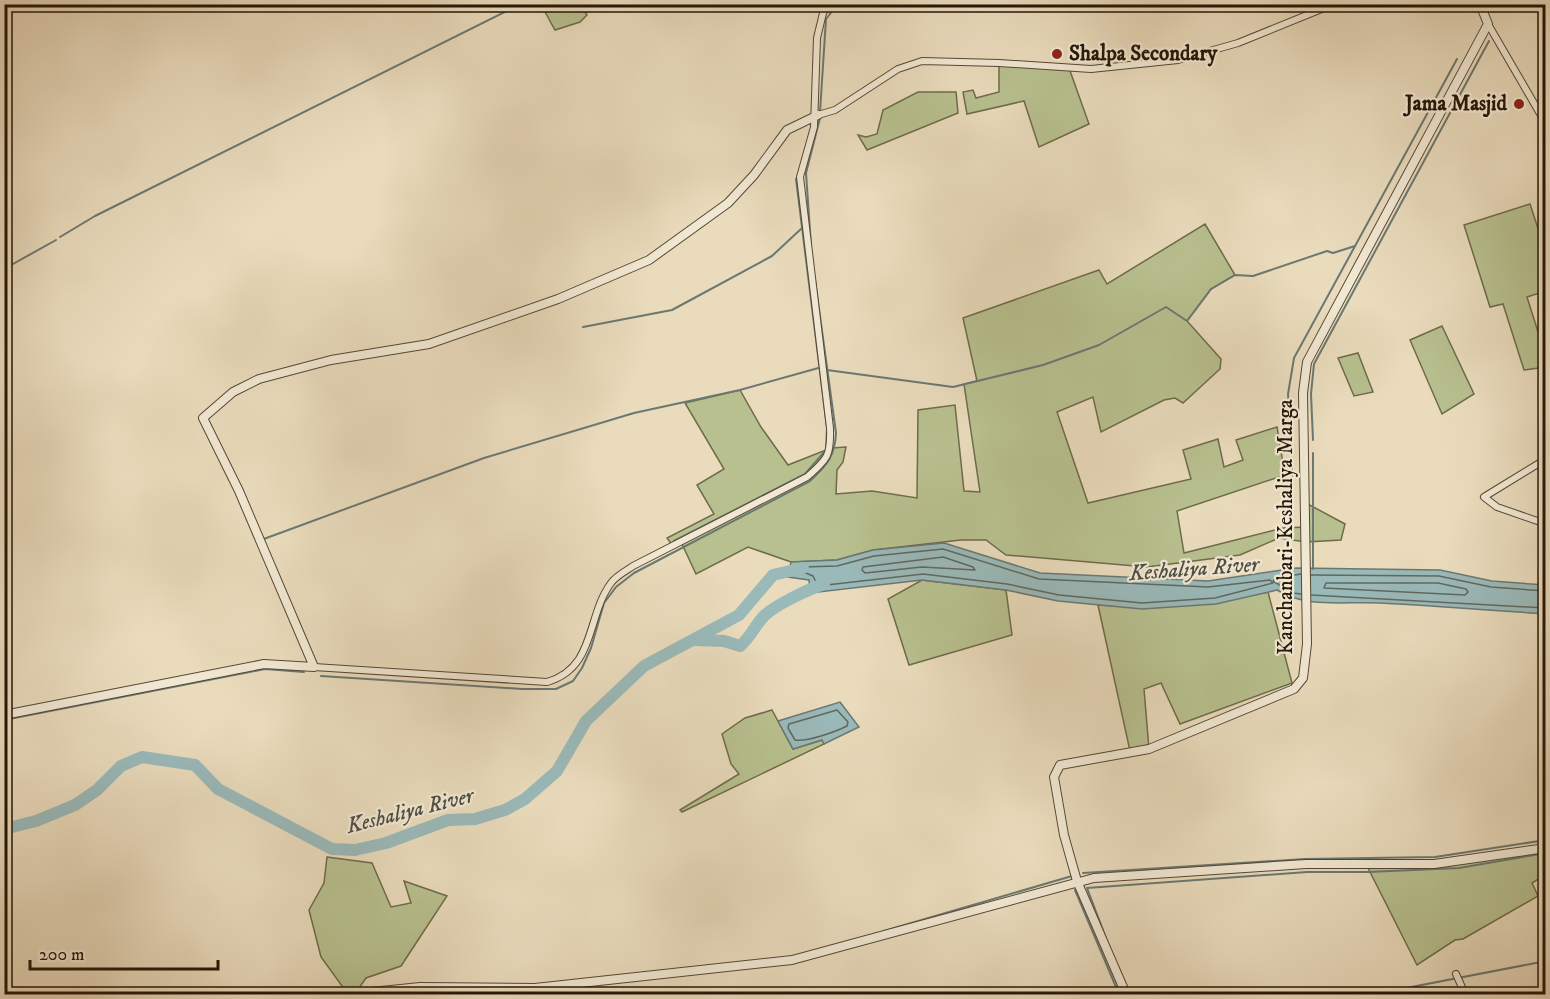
<svg xmlns="http://www.w3.org/2000/svg" width="1550" height="999" font-family="'IM FELL DW Pica',serif">
<style>
.green{fill:#b8c08f;stroke:#6e6b4b;stroke-width:1.5}
.water{fill:#9ab9b9;stroke:#6b7872;stroke-width:1.5}
.lines{fill:none;stroke-linecap:round;stroke-linejoin:round}
.shore{stroke:#606860;stroke-width:1.5}
.stream{stroke:#6b7872;stroke-width:2}
.river{stroke:#9ab9b9;stroke-width:12}
.minor-casing{stroke:#564734;stroke-width:8}
.tertiary-casing{stroke:#564734;stroke-width:10}
.minor{stroke:#f1e8d3;stroke-width:6}
.tertiary{stroke:#f1e8d3;stroke-width:8}
.poi-dot{fill:#8f2418;stroke:#f1e8d3;stroke-width:2}
.labels{text-anchor:middle;dominant-baseline:central;stroke-width:4.5;stroke-linejoin:round;paint-order:stroke}
.poi-label{font-size:21px;font-weight:bold;fill:#251607;stroke:#f1e8d3;text-anchor:start}
.street-label{font-size:21px;fill:#251607;stroke:#f1e8d3}
.water-label{font-size:22px;font-style:italic;fill:#4e4f45;stroke:#f1e8d3}
</style>
<rect width="100%" height="100%" fill="#e9dbbc"/>
<filter id="stains"><feTurbulence type="fractalNoise" baseFrequency=".00333" numOctaves="4"/><feColorMatrix values="0 0 0 0 .2 0 0 0 0 .09 0 0 0 0 .02 0 0 0 .5 -.17"/></filter>
<radialGradient id="worn" r=".72"><stop offset=".6" stop-color="#630" stop-opacity="0"/><stop offset="1" stop-color="#630" stop-opacity=".3"/></radialGradient>
<g class="green">
<path d="M557,5h24l6,10 -7,7 -25,8 -11,-20z"/>
<path d="M999,63l70,5 20,56 -50,23 -15,-46 -57,13 -4,-22 10,-2 3,8 23,-6z"/>
<path d="M918,92h38l2,21 -91,37 -9,-15 8,2 11,-3 6,-24z"/>
<path d="M1530,204l15,46 1,41 -19,6 18,57 1,13 -22,3 -21,-66 -13,3 -26,-82z"/>
<path d="M1205,224l30,51 -24,14 -24,32 34,38 -1,10 -37,34 -8,-5 -11,2 -63,32 -8,-35 -36,15 31,91 103,-24 -8,-29 35,-11 6,28 19,-7 -7,-20 41,-13 8,48 -108,36 7,42 99,-25 23,-1v-24l39,21 -4,16 -35,2 -27,-4 -39,17 -93,12 -141,-12 -20,-15h-25l-88,10 -36,10 -46,2 -43,-15 -52,27 -15,-32 -8,4 -6,-8 47,-24 -17,-29 27,-16 -39,-66 55,-13 21,37 27,38 43,-17 15,-1 -3,15 -6,8 -1,24 36,-3 45,7 1,-88 37,-5 9,86 16,1 -16,-108 13,-3 -14,-63 136,-48 8,14z"/>
<path d="M1442,326l32,68 -32,20 -32,-74z"/>
<path d="M1358,353l15,39 -19,4 -16,-38z"/>
<path d="M922,580l84,10 6,45 -103,30 -21,-66z"/>
<path d="M1268,592l24,91 -112,41 -19,-41 -17,6 5,60 -19,2 -32,-146c59,5 113,0 170,-13z"/>
<path d="M772,710l21,39 29,-9 2,4 -142,68 -2,-2 59,-36 -8,-10 -9,-30 23,-16z"/>
<path d="M1540,849l5,5v21l-13,8 6,13 -75,43 -8,1 -38,25 -50,-99 68,-2z"/>
<path d="M327,857l45,6 19,44 20,-4 -7,-22 43,15 -46,70 -35,12 -7,10 3,6h-22l5,-4 -24,-33 -12,-47 15,-27z"/>
</g>
<g class="water">
<path d="M944,543l96,30 168,8 88,-13 144,2 52,11 53,4 1,29c-56,-4 -111,-8 -166,-11 -34,-2 -73,6 -103,-13l-61,14 -74,5 -84,-8 -52,-11 -84,-10 -112,13 -1,-13 -21,-3 3,-15 46,-2 36,-10z"/>
<path d="M840,702l19,25 -35,17 -2,-4 -29,9 -15,-28z"/>
</g>
<g class="lines">
<g class="shore">
<path d="M943,549l96,30 169,8 62,-7 3,3 -58,15 -73,5 -83,-8 -52,-11 -84,-10 -105,12 -5,-10 -12,-5 2,-4 34,-1 37,-10z"/>
<path d="M943,557l30,10 2,3 -53,-3 -57,6 -3,-3 1,-3z"/>
<path d="M1301,574l-25,4 -3,3 20,12 8,1"/>
<path d="M1311,575l128,1 52,11 55,4"/>
<path d="M1326,583h112l28,6 2,3 -3,3 -141,-7z"/>
<path d="M1311,595l235,13"/>
<path d="M837,710l11,12 -1,4c-12,6 -40,16 -52,14l-7,-12 1,-4z"/>
</g>
<g class="stream">
<path d="M820,112l6,-93 12,-15"/>
<path d="M60,237l35,-21 426,-212"/>
<path d="M811,245l-5,-72 14,-55"/>
<path d="M4,269l52,-29"/>
<path d="M583,327l89,-17 100,-54 30,-28"/>
<path d="M827,370l126,17 90,-22 56,-20 67,-38 21,14 24,-32 24,-14 18,1 74,-25 6,2 22,-7"/>
<path d="M1313,440l-2,-46 3,-30 175,-323"/>
<path d="M1292,452l-4,-58 6,-36 163,-299"/>
<path d="M1292,462v71"/>
<path d="M261,540l223,-82 150,-45 106,-23 82,-23"/>
<path d="M674,541l131,-67 21,-24 1,-22 -31,-249"/>
<path d="M1313,569v-116"/>
<path d="M321,676l201,13h34l17,-8 9,-13 9,-20 13,-45 12,-16 18,-14 176,-92c17,-16 25,-25 26,-48l-21,-153"/>
<path d="M4,720l261,-51 39,3"/>
<path d="M1083,873l222,-14 130,-2 111,-17"/>
<path d="M1075,890l44,104"/>
<path d="M884,931l188,-55"/>
<path d="M1106,938l-19,-50 220,-16h61l91,-4 87,-15"/>
<path d="M1544,969h2"/>
<path d="M1127,987l4,7"/>
<path d="M1375,994l171,-33"/>
</g>
<g class="river">
<path d="M694,640l30,1 16,5c11,-9 15,-21 24,-30 11,-11 45,-27 60,-32"/>
<path d="M4,829l32,-8 39,-16 22,-15 24,-24 21,-9 53,8 23,24 114,60 23,1 31,-7 62,-23 27,-1 30,-9 20,-11 32,-28 29,-50 58,-55 95,-51 34,-40 30,-7"/>
</g>
<defs>
<g id="minor">
<path d="M1488,24l58,100"/>
<path d="M818,115l17,-5 63,-41 24,-8 77,2 92,6 87,-9 60,-17 96,-39"/>
<path d="M1546,459l-62,38 13,10 49,17"/>
<path d="M314,667l233,15c49,-14 39,-65 64,-99 5,-7 15,-12 22,-17l174,-89c21,-18 24,-22 23,-49l-30,-251 14,-50 3,-89 6,-25 5,-9"/>
<path d="M1456,974l9,20"/>
</g>
<g id="tertiary">
<path d="M4,715l260,-51 50,3 -75,-176 -36,-73 30,-26 26,-13 72,-19 98,-16 129,-45 91,-39 79,-57 26,-28 33,-45 31,-15"/>
<path d="M352,994l68,-7 115,1 257,-28 302,-82 212,-14h128l112,-16"/>
<path d="M1126,994l-49,-113 -13,-46 -10,-58 6,-12 89,-16 145,-60 9,-11 4,-34 -4,-251 4,-31 181,-338 -8,-20"/>
</g>
</defs>
<use href="#minor" class="minor-casing"/>
<use href="#tertiary" class="tertiary-casing"/>
<use href="#minor" class="minor"/>
<use href="#tertiary" class="tertiary"/>
</g>
<g class="poi-dot">
<circle cx="1057" cy="54" r="6"/>
<circle cx="1519" cy="104" r="6"/>
</g>
<g class="labels">
<g class="poi-label">
<text x="1069" y="54">Shalpa Secondary</text>
<text x="1507" y="104" text-anchor="end">Jama Masjid</text>
</g>
<g class="street-label">
<text transform="translate(1286 527) rotate(-90)">Kanchanbari-Keshaliya Marga</text>
</g>
<g class="water-label">
<text transform="translate(1194 569) rotate(-4)">Keshaliya River</text>
<text transform="translate(410 811) rotate(-14)">Keshaliya River</text>
</g>
</g>
<rect width="1550" height="999" fill="none" stroke="#e9dbbc" stroke-width="24"/>
<rect x="6" y="6" width="1538" height="987" fill="none" stroke="#251607" stroke-width="3"/>
<rect x="12" y="12" width="1526" height="975" fill="none" stroke="#251607" stroke-width="1.5"/>
<path d="M30 960v9h188v-9" fill="none" stroke="#251607" stroke-width="3"/>
<text x="39" y="960" font-size="18" fill="#251607" stroke="#f1e8d3" stroke-width="4.5" paint-order="stroke">200 m</text>
<rect width="100%" height="100%" filter="url(#stains)"/>
<rect width="100%" height="100%" fill="url(#worn)"/>
</svg>
